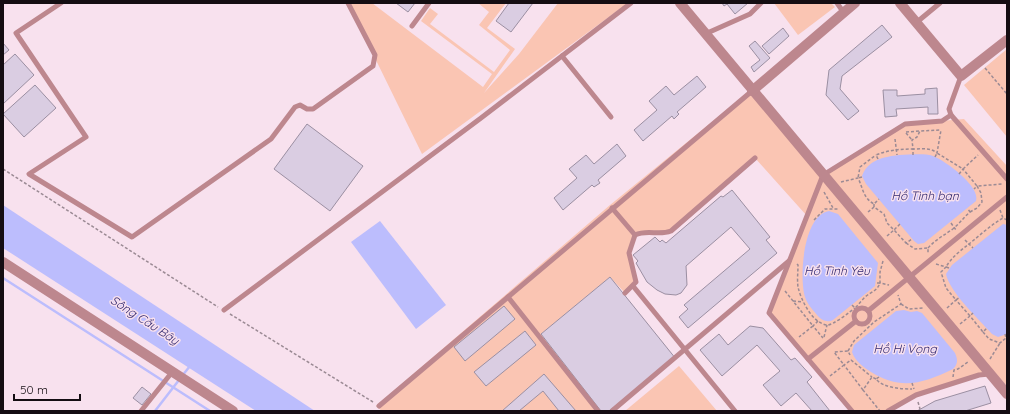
<svg xmlns="http://www.w3.org/2000/svg" width="1010" height="414" font-family="Quicksand,sans-serif">
<style>
.green{fill:#fac5b3}
.water{fill:#bcbdfd}
.lines{fill:none;stroke-linecap:round;stroke-linejoin:round}
.stream{stroke:#bcbdfd;stroke-width:2.5}
.building{fill:#dacde2;stroke:#9b8fa2}
.path{stroke:#9b8a94;stroke-width:1.5;stroke-dasharray:3 2;stroke-linecap:butt}
.service{stroke:#bd878e;stroke-width:5}
.minor{stroke:#bd878e;stroke-width:10}
.labels{text-anchor:middle;dominant-baseline:central;stroke-width:3;stroke-linejoin:round;paint-order:stroke}
.water-label{font-size:12px;font-style:italic;fill:#30276f;stroke:#f8e1ee}
</style>
<rect width="100%" height="100%" fill="#f8e1ee"/>
<g class="green">
<path d="M348,3h24l111,84 9,-13 -71,-53 9,-13 8,6 -8,10 64,48 16,-22 -31,-25 10,-13 -11,-9h28l-19,25 28,21 -31,44 35,-39 39,-51h70l-206,151z"/>
<path d="M774,3h57l4,4 -37,28z"/>
<path d="M1007,49v88l-43,-52z"/>
<path d="M751,90l72,84 82,-50 59,-5 43,47v220l-14,-15 -77,24 -28,16h-36l-83,-98 38,-97 -52,-58 -84,73 -36,4 -6,18 7,29 -11,11 -15,-16 -69,57 61,77h-220l-6,-5 234,-201z"/>
<path d="M679,366l38,45h-92z"/>
</g>
<g class="water">
<path d="M899,155c11,0 24,-2 34,1 13,5 48,31 43,45l-52,42 -6,1 -4,-3 -48,-57 -4,-8c6,-16 21,-19 37,-21z"/>
<path d="M3,205l312,206h-59l-253,-163z"/>
<path d="M829,211l9,3 40,49 -3,23 -42,34c-6,3 -12,0 -16,-5 -4,-5 -10,-11 -12,-18 -6,-19 -2,-82 24,-86z"/>
<path d="M380,221l66,84 -30,24 -65,-87z"/>
<path d="M1003,224l4,1v109l-9,3 -6,-3c-13,-15 -42,-41 -46,-60l6,-9z"/>
<path d="M904,310l7,2 6,-1 5,2 33,40c3,7 3,11 -2,16 -29,14 -52,22 -82,3 -8,-5 -16,-11 -19,-20l2,-7 42,-34z"/>
</g>
<g class="lines">
<g class="stream">
<path d="M3,278l207,133"/>
<path d="M182,376l8,-10"/>
<path d="M155,411l24,-31"/>
</g>
</g>
<g class="building">
<path d="M396,3h19l-7,9z"/>
<path d="M509,3h24l-22,29 -15,-11z"/>
<path d="M722,3h26l-13,11 -8,-10 -3,2z"/>
<path d="M882,25l10,12 -50,39 -2,13 19,22 -11,9 -22,-25 3,-25z"/>
<path d="M783,28l6,8 -20,18 -7,-8z"/>
<path d="M755,41l15,17 -16,14 -3,-5 9,-7 -11,-14z"/>
<path d="M3,43l6,7 -6,5z"/>
<path d="M15,54l19,21 -31,29v-39z"/>
<path d="M697,76l9,11 -29,25 2,2 -5,5 -2,-3 -29,25 -9,-11 23,-20 -8,-9 17,-15 8,9z"/>
<path d="M35,85l21,23 -32,29 -21,-23z"/>
<path d="M937,88l1,26h-10v-7l-32,2 1,7 -12,1 -2,-27h14v6l28,-2v-5z"/>
<path d="M307,124l56,42 -33,45 -56,-42z"/>
<path d="M617,144l9,12 -28,24 2,3 -6,4 -2,-2 -29,25 -9,-12 23,-20 -8,-9 17,-14 8,9z"/>
<path d="M732,190l38,47 -4,3 11,13 -89,75 -9,-11 9,-8 -4,-4 66,-56 -19,-22 -45,39 1,19 -6,8 -5,2 -11,-1 -8,-4 -10,-8 -11,-19 2,-2 -5,-6 22,-18 5,5 2,-2 4,3 55,-47 2,1z"/>
<path d="M610,277l66,82 -67,52h-8l-60,-77z"/>
<path d="M504,306l11,13 -50,42 -11,-14z"/>
<path d="M750,326l13,2 28,32 4,-2 17,19 -5,5 23,29h-18l-16,-18 -15,13 -18,-21 17,-14 -23,-26 -35,31 -22,-26 19,-16 9,11z"/>
<path d="M525,331l11,14 -50,41 -12,-14z"/>
<path d="M544,374l32,37h-17l-16,-20 -24,20h-17z"/>
<path d="M985,386l6,17 -26,8h-48l18,-10z"/>
<path d="M142,387l9,7 -9,11 -9,-7z"/>
</g>
<g class="lines">
<g class="path">
<path d="M985,68l22,26"/>
<path d="M906,132l14,-1"/>
<path d="M906,133l6,7"/>
<path d="M895,139l2,16"/>
<path d="M913,155v-6c8,0 17,-2 24,4l4,-23"/>
<path d="M935,157l2,-4 26,16 15,-14"/>
<path d="M878,159l-2,-4c12,-5 24,-6 37,-6l-1,-9 5,-3 3,-6 21,-1"/>
<path d="M3,169l215,138"/>
<path d="M959,174l4,-5 14,17 26,-2"/>
<path d="M862,177l-4,1 2,-11 16,-12"/>
<path d="M841,182l17,-4c5,10 5,20 16,26l5,-5"/>
<path d="M824,192l9,16"/>
<path d="M874,204v3l10,7 3,9 7,7 6,-6"/>
<path d="M1000,210l3,8 4,2"/>
<path d="M868,212l6,-5"/>
<path d="M970,212l7,-4 5,-6 -1,-9 -4,-7 -3,3"/>
<path d="M814,220l11,-11h14"/>
<path d="M951,223l5,7"/>
<path d="M887,236l7,-6 12,13 6,-4"/>
<path d="M965,240l4,4c11,-9 22,-19 34,-26"/>
<path d="M906,243l9,6 13,-1v5"/>
<path d="M928,248c8,-9 17,-13 26,-20 6,-5 10,-11 16,-16l-2,-3"/>
<path d="M883,261l-3,11v11l9,2"/>
<path d="M797,264l1,1c0,7 -1,15 0,22 3,13 14,36 29,38 5,1 24,-14 28,-17"/>
<path d="M936,264l10,3 -5,5 5,16 10,12 4,-3"/>
<path d="M949,268l-3,-1c5,-9 15,-17 23,-23l4,4"/>
<path d="M785,291l28,35 -14,11"/>
<path d="M793,301l10,1"/>
<path d="M901,304l8,5 14,-1"/>
<path d="M852,305l3,3c4,-4 7,-8 10,-11 6,-5 12,-6 15,-14h-4"/>
<path d="M947,308l9,-8 14,16 3,-3"/>
<path d="M230,314l143,88"/>
<path d="M818,321l-5,5 10,12"/>
<path d="M960,324l10,-8 13,16 4,-4"/>
<path d="M983,332l6,7 11,4 6,-5 -1,-4"/>
<path d="M824,337l3,-12"/>
<path d="M848,351l6,-10 20,-19 27,-18 -3,-9"/>
<path d="M990,359l10,-16"/>
<path d="M830,376l14,-11 -10,-13 14,-1 2,4"/>
<path d="M879,377l-3,2c7,9 25,10 36,10"/>
<path d="M953,377l1,-7 4,-1 10,-7"/>
<path d="M876,379l-4,-2 -9,13 17,21"/>
<path d="M912,383l2,6"/>
<path d="M863,390l-19,-25 7,-5 21,17"/>
<path d="M918,402l2,7"/>
</g>
<g class="service">
<path d="M61,3l-45,30 70,104 -57,37 103,63 139,-98 24,-32 5,-2 7,4h6l60,-43 2,-11 -27,-52"/>
<path d="M837,3l7,10"/>
<path d="M917,22l23,-19"/>
<path d="M412,26l17,-23"/>
<path d="M705,34l45,-20 11,-11"/>
<path d="M562,56l49,61"/>
<path d="M961,76l-12,33 2,6 56,64"/>
<path d="M612,208l23,27"/>
<path d="M633,286l102,125"/>
<path d="M625,293l11,-11 -7,-29 6,-18c13,-6 23,1 36,-4l84,-73"/>
<path d="M508,297l90,114"/>
<circle cx="862" cy="316" r="8"/>
<path d="M224,310l257,-192 150,-115"/>
<path d="M868,311l139,-114"/>
<path d="M808,359l48,-38"/>
<path d="M379,406l373,-315"/>
<path d="M141,411l32,-40"/>
<path d="M612,411l177,-150"/>
<path d="M852,411l-83,-98 54,-138 82,-51 37,-3 9,-6"/>
<path d="M888,411l28,-16 63,-20 10,-1"/>
</g>
<g class="minor">
<path d="M680,3l327,391"/>
<path d="M900,3l61,73 46,-36"/>
<path d="M752,91l103,-88"/>
<path d="M3,262l230,149"/>
</g>
</g>
<g class="labels">
<g class="water-label">
<text x="925" y="195">Hồ Tình bạn</text>
<text x="837" y="270">Hồ Tình Yêu</text>
<text transform="translate(145 320) rotate(33)">Sông Cầu Bây</text>
<text x="905" y="348">Hồ Hi Vọng</text>
</g>
</g>
<rect width="1010" height="414" fill="none" stroke="#140d12" stroke-width="8"/>
<path d="M14 394v6h66v-6" fill="none" stroke="#140d12" stroke-width="2"/>
<text x="20" y="394" font-size="12" fill="#140d12" stroke="#f8e1ee" stroke-width="3" paint-order="stroke">50 m</text>
</svg>
